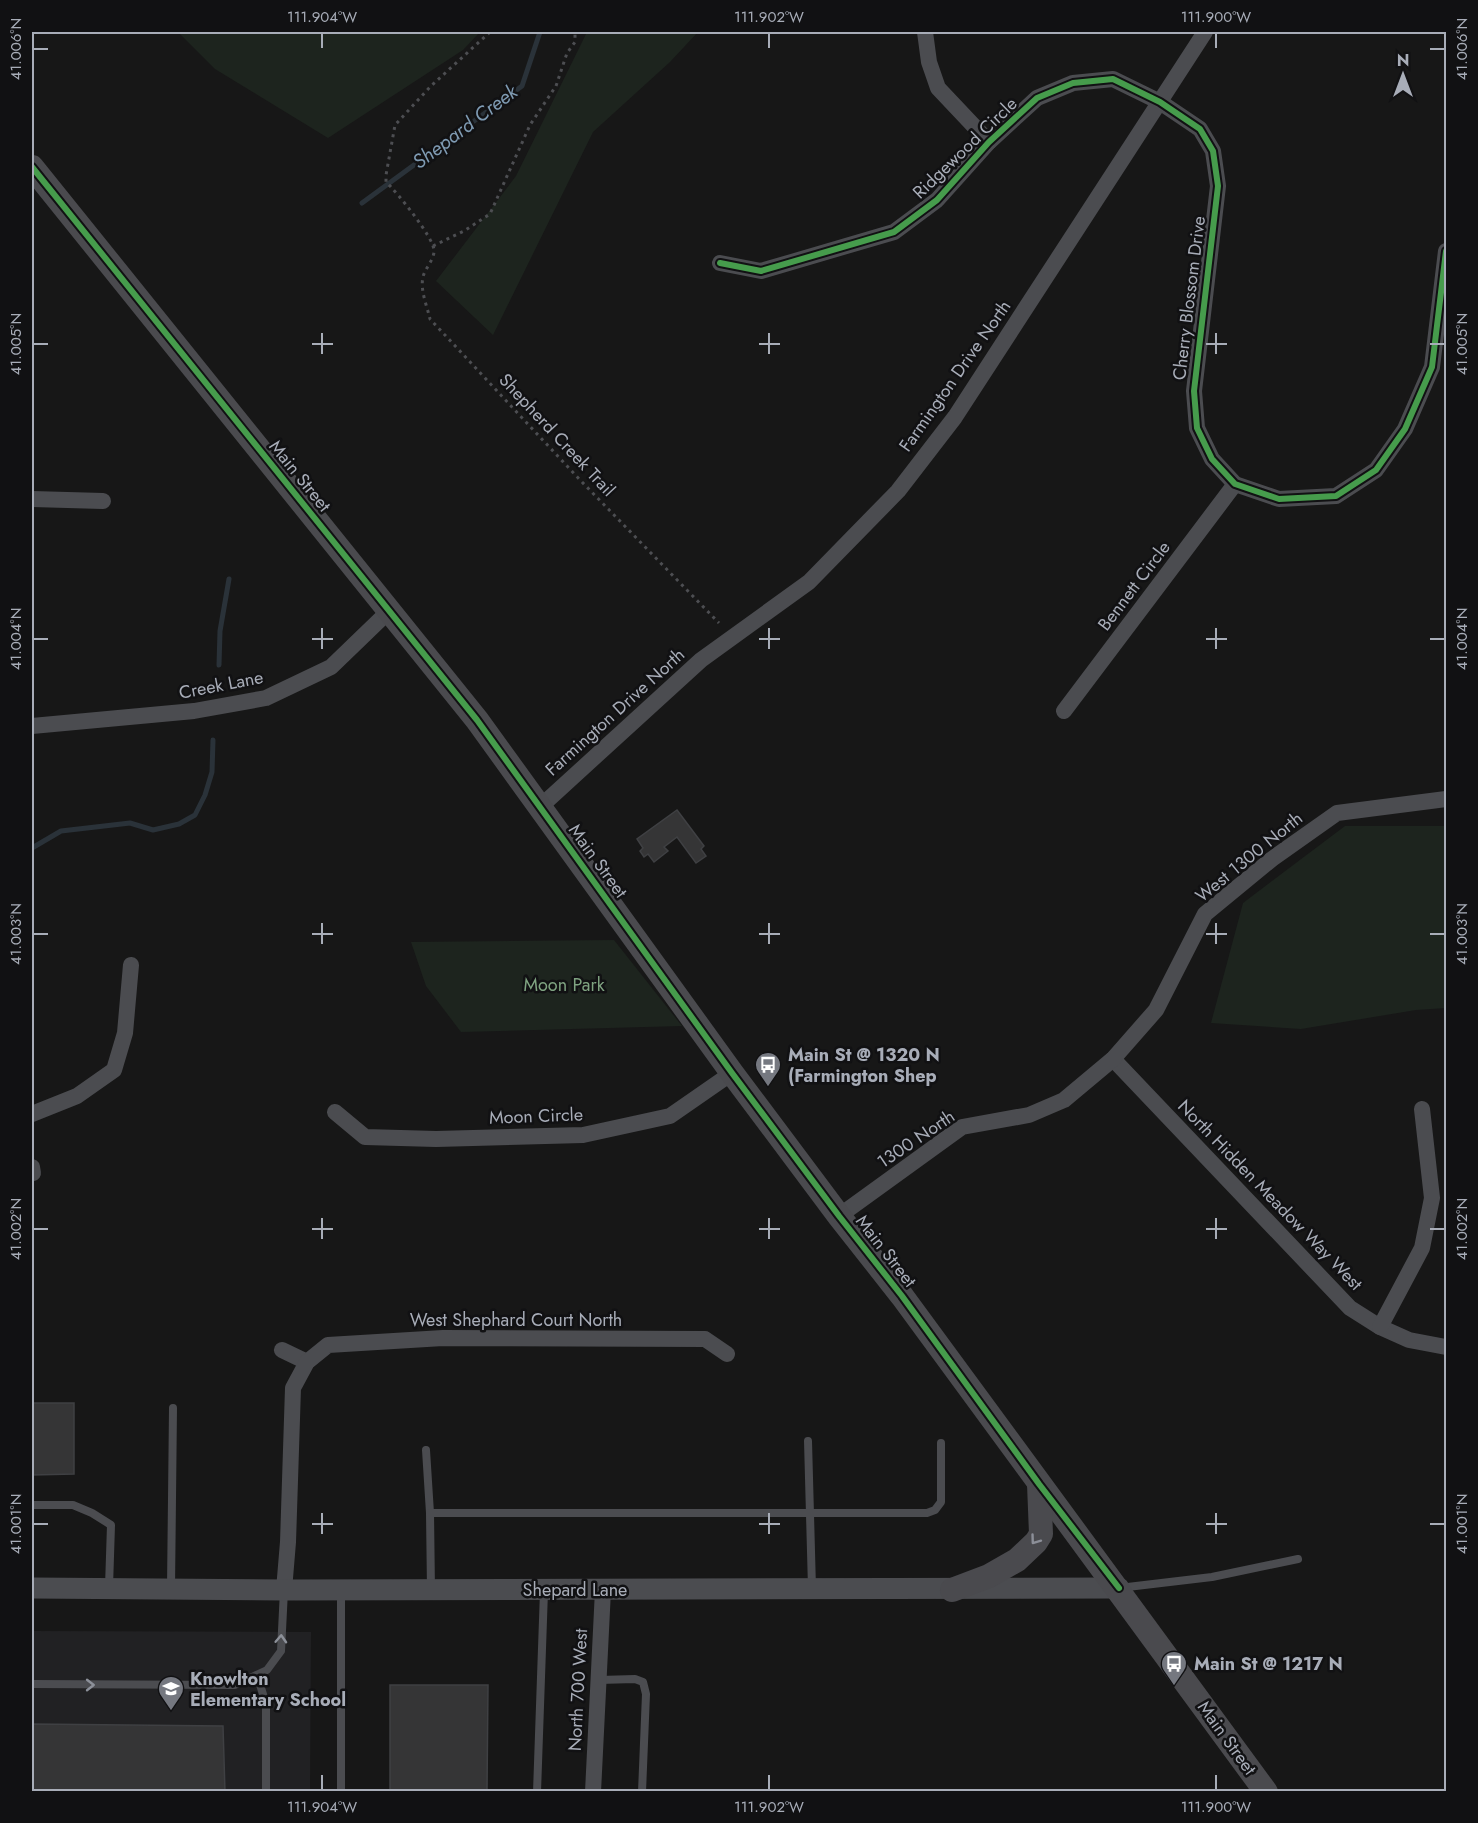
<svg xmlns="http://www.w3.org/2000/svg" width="1478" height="1823" font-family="Jost,sans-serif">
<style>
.built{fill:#212123}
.green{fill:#1d241e}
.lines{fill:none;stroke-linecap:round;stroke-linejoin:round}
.stream{stroke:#2a3239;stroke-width:5}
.building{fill:#353536;stroke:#3f4043;stroke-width:1.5}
.path{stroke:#4d4e52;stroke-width:3;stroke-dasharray:3 4.5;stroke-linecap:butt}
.service{stroke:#4b4c50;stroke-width:8}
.minor{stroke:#4b4c50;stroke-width:16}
.tertiary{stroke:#4b4c50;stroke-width:21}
.secondary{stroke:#4a4a4e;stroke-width:24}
.cycleway-casing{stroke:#111113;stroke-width:10}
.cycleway{stroke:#469c4c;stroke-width:6}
.oneway{stroke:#8c8f98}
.oneway2{stroke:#8c9099}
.ticks{fill:none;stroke:#a8adb8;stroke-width:2}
.labels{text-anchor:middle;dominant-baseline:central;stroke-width:5;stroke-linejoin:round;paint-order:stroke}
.street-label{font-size:18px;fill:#a8adb8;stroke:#111113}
.park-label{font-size:18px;fill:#7fa381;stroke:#111113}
.poi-label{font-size:18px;font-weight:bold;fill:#a8adb8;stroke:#111113;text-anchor:start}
.water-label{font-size:20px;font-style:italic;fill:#7f9bb3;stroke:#111113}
.neatline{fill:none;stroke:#a8adb8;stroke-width:2}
.ticks-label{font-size:15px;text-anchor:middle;fill:#a8adb8}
</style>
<rect width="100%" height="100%" fill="#171717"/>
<path class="built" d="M32,1631l279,1 -1,159 -278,1z"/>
<g class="green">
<path d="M178,32h302l-17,18 -135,88 -113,-69z"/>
<path d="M587,32h111l-28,30 -77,70 -100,203 -57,-54 80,-105z"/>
<path d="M1345,826h101v182l-30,2 -115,19 -90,-6 32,-120z"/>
<path d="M614,940l68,86 -221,6 -35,-46 -15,-44z"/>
</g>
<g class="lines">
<g class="stream">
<path d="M362,203l160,-117 18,-54"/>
<path d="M219,665l1,-34 9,-52"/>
<path d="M32,848l29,-17 69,-8 23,7 26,-6 16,-9 10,-20 7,-23 1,-32"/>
</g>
</g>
<g class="building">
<path d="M677,810l27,36 -3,3 5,7 -10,7 -19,-26 -13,10 4,4 -14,11 -6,-8 -4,3 -4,-6 3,-3 -6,-9z"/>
<path d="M32,1403h42v71l-42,1z"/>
<path d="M390,1685h98l-1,107h-97z"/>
<path d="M32,1724l191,2 2,66h-193z"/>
</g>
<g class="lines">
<g class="path">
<path d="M490,32l-59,54 -36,39 -9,50v7c10,9 49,57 48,69 0,9 -9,17 -11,26 -3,13 4,29 7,42l150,161 139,143"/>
<path d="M433,246l31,-15 26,-17 40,-89 26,-39 11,-33 8,-11v-10"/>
</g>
<g class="service">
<path d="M808,1441l4,147"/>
<path d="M426,1450l4,63"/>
<path d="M32,1505h41l19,8 19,12 -2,62"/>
<path d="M171,1588l2,-180"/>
<path d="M1119,1588l93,-11 86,-18"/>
<path d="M431,1590l-1,-77h497l8,-3 6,-8v-59"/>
<path d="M257,1675l9,29v88"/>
<path d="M599,1680l36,-1 8,3 3,12 -4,98"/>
<path d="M32,1684l203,1 32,-15 14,-19 3,-61"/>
<path d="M341,1792v-201"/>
<path d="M537,1792l7,-201"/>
</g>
<g class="minor">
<path d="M925,32l4,30 9,26 51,54"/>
<path d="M720,263l41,8 133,-39 43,-32 52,-58 48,-44 36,-15 40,-4 47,23 40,27 13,22 5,35 -24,205 3,37 15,31 23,25 44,15 57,-3 40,-26 29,-41 27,-62 14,-116"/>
<path d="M32,499l71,2"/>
<path d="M1064,711l171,-227"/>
<path d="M32,726l162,-15 72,-13 65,-31 58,-56"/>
<path d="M540,807l161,-147 108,-78 89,-91 57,-74 250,-385"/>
<path d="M1113,1059l237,249 30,19 29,13 37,7"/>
<path d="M335,1112l30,25 71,2 147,-4 87,-19 62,-43"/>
<path d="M32,1114l45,-18 37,-26 11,-37 6,-68"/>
<path d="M32,1167l1,6"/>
<path d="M839,1216l123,-89 67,-12 35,-15 49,-41 43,-49 49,-96 67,-55 65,-46 109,-14"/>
<path d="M1380,1327l42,-79 10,-50 -10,-89"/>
<path d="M282,1350l25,12"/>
<path d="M284,1590l4,-48 5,-154 14,-26 21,-17 115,-7 262,1 22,15"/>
<path d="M593,1792l10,-202"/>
</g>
<path class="tertiary" d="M32,1588l252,2 835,-2"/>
<g class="secondary">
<path d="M32,167l445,553 255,353 107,143 63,80 364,496"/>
<path d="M952,1590l37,-14 28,-16 19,-18 5,-8 -2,-50"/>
</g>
<defs>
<g id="cycleway">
<path d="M32,167l445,553 255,353 107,143 63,80 137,188 80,104"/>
<path d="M720,263l41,8 133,-39 43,-32 52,-58 48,-44 36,-15 40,-4 47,23 40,27 13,22 5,35 -24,205 3,37 15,31 23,25 44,15 57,-3 40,-26 29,-41 27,-62 14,-116"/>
</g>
</defs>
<use href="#cycleway" class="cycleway-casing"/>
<use href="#cycleway" class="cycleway"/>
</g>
<defs><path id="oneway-chevron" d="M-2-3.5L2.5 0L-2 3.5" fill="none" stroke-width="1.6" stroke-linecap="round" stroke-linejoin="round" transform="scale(1.5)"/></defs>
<use class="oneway" href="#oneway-chevron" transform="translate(1035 1540) rotate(126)"/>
<g class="oneway2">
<use href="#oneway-chevron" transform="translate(281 1639) rotate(-87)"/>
<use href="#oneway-chevron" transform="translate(90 1685)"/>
</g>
<path class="ticks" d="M322,33v15M769,33v15M1216,33v15M33,49h15M1430,49h15M322,333v21M769,333v21M1216,333v21M33,344h15M312,344h21M759,344h21M1206,344h21M1430,344h15M322,628v21M769,628v21M1216,628v21M33,639h15M312,639h21M759,639h21M1206,639h21M1430,639h15M322,923v21M769,923v21M1216,923v21M33,934h15M312,934h21M759,934h21M1206,934h21M1430,934h15M322,1218v21M769,1218v21M1216,1218v21M33,1229h15M312,1229h21M759,1229h21M1206,1229h21M1430,1229h15M322,1513v21M769,1513v21M1216,1513v21M33,1524h15M312,1524h21M759,1524h21M1206,1524h21M1430,1524h15M322,1775v15M769,1775v15M1216,1775v15"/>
<defs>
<symbol id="bus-pin" viewBox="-11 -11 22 30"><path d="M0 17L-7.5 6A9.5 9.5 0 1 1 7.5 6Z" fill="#757880" stroke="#111113"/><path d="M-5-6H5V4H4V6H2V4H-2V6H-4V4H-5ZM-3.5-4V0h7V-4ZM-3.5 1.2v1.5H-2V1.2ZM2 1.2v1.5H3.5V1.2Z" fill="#fff"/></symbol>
<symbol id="school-pin" viewBox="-11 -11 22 30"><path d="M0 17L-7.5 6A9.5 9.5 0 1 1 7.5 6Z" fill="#757880" stroke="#111113"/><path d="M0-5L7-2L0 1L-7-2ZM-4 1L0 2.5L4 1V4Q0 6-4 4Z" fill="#fff"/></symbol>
</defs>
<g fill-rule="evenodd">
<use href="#bus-pin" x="753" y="1050" width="30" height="40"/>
<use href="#bus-pin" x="1159" y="1649" width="30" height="40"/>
<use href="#school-pin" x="156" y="1674" width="30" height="40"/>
</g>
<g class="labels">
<g class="street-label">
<text transform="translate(965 148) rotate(-44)">Ridgewood Circle</text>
<text transform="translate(1189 298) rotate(-83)">Cherry Blossom Drive</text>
<text transform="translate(955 376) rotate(-55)">Farmington Drive North</text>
<text transform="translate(557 435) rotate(47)">Shepherd Creek Trail</text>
<text transform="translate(300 476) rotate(51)">Main Street</text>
<text transform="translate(1134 586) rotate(-53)">Bennett Circle</text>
<text transform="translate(221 685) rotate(-11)">Creek Lane</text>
<text transform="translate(615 712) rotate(-42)">Farmington Drive North</text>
<text transform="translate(1249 857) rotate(-39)">West 1300 North</text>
<text transform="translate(598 861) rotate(54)">Main Street</text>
<text transform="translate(536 1116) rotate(-2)">Moon Circle</text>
<text transform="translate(916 1139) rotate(-34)">1300 North</text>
<text transform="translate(1270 1195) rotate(46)">North Hidden Meadow Way West</text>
<text transform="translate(886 1251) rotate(52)">Main Street</text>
<text x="516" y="1320">West Shephard Court North</text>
<text x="575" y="1590">Shepard Lane</text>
<text transform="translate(578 1690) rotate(-87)">North 700 West</text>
<text transform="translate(1227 1738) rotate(54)">Main Street</text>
</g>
<g class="park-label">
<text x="564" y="985">Moon Park</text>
</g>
<g class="poi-label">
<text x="788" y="1055">Main St @ 1320 N<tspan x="788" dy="21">(Farmington Shep</tspan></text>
<text x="1194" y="1664">Main St @ 1217 N</text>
<text x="190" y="1679">Knowlton<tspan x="190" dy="21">Elementary School</tspan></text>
</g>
<g class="water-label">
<text transform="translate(465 127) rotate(-37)">Shepard Creek</text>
</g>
</g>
<rect width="1478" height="1823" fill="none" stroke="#111113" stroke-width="66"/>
<g transform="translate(1403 75)" stroke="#111113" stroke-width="4.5" paint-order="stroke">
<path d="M0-4.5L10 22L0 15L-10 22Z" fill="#a8adb8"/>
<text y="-9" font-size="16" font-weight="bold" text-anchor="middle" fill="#a8adb8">N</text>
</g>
<rect x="33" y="33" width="1412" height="1757" class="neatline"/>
<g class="ticks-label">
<text x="322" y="22">111.904°W</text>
<text x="769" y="22">111.902°W</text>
<text x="1216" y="22">111.900°W</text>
<text transform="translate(16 49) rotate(-90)" y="5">41.006°N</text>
<text transform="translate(1462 49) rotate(-90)" y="5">41.006°N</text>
<text transform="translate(16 344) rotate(-90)" y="5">41.005°N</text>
<text transform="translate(1462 344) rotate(-90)" y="5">41.005°N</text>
<text transform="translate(16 639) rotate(-90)" y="5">41.004°N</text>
<text transform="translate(1462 639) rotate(-90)" y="5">41.004°N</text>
<text transform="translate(16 934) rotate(-90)" y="5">41.003°N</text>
<text transform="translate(1462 934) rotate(-90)" y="5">41.003°N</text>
<text transform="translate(16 1229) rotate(-90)" y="5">41.002°N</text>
<text transform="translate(1462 1229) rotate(-90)" y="5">41.002°N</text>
<text transform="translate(16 1524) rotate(-90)" y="5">41.001°N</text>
<text transform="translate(1462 1524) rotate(-90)" y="5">41.001°N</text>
<text x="322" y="1812">111.904°W</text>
<text x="769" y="1812">111.902°W</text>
<text x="1216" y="1812">111.900°W</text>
</g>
</svg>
